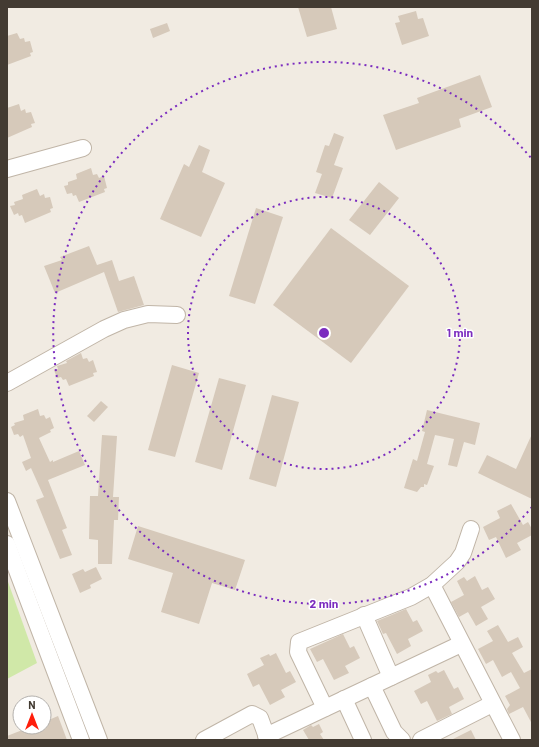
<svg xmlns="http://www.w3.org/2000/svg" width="539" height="747" font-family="Barlow,sans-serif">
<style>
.green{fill:#d0e8a8}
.building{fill:#d6c9ba}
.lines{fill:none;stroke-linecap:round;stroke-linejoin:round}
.minor-casing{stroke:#c0b5a7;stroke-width:18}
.minor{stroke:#fff;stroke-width:16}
.ring{fill:none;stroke:#7b2cbf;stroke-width:2;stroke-dasharray:2 4}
.centre{fill:#7b2cbf;stroke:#fff;stroke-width:2}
.ring-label{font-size:12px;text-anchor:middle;font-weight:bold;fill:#7b2cbf;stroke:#fff;stroke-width:3;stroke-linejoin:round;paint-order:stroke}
</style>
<rect width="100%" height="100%" fill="#f1ebe2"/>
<path class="green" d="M7,579l30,84 -30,16z"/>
<g class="building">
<path d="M298,7h33l6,22 -30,8z"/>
<path d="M416,11l2,8 5,-1 6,18 -27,9 -7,-22 5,-1 -2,-6z"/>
<path d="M167,23l3,8 -17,7 -3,-9z"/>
<path d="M17,33l3,6 4,-1 1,4 5,-1 3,11 -3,1 1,3 -24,9v-29z"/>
<path d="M480,75l12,32 -33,12 2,8 -65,23 -13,-35 36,-12 -2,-5z"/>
<path d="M19,104l2,7 4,-2 1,4 5,-1 4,11 -4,1 1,3 -25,11v-30z"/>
<path d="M334,133l10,4 -10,28 9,3 -11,30 -17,-5 7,-19 -6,-2 9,-27 4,1z"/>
<path d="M199,145l11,5 -8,22 23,11 -24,54 -41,-18 24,-55 5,3z"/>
<path d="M91,168l2,7 4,-1 2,4 5,-2 3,12 -3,1 1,3 -26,10 -3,-7 -3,1 -1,-3 -5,1 -3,-8 4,-1v-3l9,-3 -1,-5z"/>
<path d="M379,182l20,16 -29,37 -21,-15z"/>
<path d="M37,189l3,7 4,-2 1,4 5,-1 3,11 -3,1 1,3 -26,11 -3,-8 -3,1 -1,-3 -4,2 -4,-9 5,-1 -1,-3 9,-3 -1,-4z"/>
<path d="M256,208l27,9 -28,87 -26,-8z"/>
<path d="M331,228l78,58 -58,77 -78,-58z"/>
<path d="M89,246l8,19 15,-5 7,21 15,-5 10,29 -26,7 -14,-40 -49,21 -11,-27 18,-6 -2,-3z"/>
<path d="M81,353l2,6 4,-1 2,4 4,-2 4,12 -4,1 1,3 -25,10 -3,-7 -3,1 -2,-3 -4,1 -3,-8 4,-1 -1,-3 10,-3 -1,-2z"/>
<path d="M172,365l27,8 -24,84 -27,-7z"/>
<path d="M219,378l27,7 -24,85 -27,-8z"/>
<path d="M272,395l27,7 -23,85 -27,-8z"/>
<path d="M101,401l7,6 -14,15 -7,-6z"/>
<path d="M38,409l2,7 4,-1 2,4 4,-2 4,11 -4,2 1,2 -12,6 11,24 3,-2v2l26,-11 6,14 -37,15 19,48 -5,2 10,25 -12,4 -24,-59 8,-3 -13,-29 -5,3 -4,-9 9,-4 -8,-23 -3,2 -2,-3 -4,1 -3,-8 4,-2 -1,-2 10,-3 -1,-5z"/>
<path d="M427,410l53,13 -5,22 -11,-3 -7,25 -9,-2 6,-26 -19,-4 -8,29 7,2 -7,19 -3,-1v3h-3l-4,5 -13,-4 9,-29 4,2 8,-29 -3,-1z"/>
<path d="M532,434v65l-54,-26 9,-18 29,14z"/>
<path d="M102,435l15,1 -4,61h6l-1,23h-4l-2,44h-14v-24l-9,-1 1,-43h8z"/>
<path d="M511,504l12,21 5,-3 4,7v6l-15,8 4,7 -15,8 -10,-21 -7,3 -6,-13 17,-9 -3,-7z"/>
<path d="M138,526l107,34 -10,30 -23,-7 -13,41 -38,-12 12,-39 -45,-14z"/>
<path d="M96,567l6,12 -12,6 1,3 -11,5 -8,-19 11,-5 2,3z"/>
<path d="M475,576l7,14 6,-3 7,12 -14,8 7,12 -12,7 -8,-14 -9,5 -8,-15 13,-7 -7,-14 7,-4 3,4z"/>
<path d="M406,609l7,13 4,-2 6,11 -15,8 3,7 -14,8 -11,-21 -3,1 -6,-13z"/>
<path d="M498,625l10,17 10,-5 5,10 -11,6 12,20 8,-4v55l-9,-17 -14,7 -2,-5 3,-4 -5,-9 15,-8 -9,-16 -9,5 -9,-17 -7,4 -8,-15 15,-8 -6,-10z"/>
<path d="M343,634l7,14 4,-2 6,12 -15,8 4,7 -15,7 -11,-21 -6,3 -7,-13z"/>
<path d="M276,653l10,20 4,-2 6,11 -15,8 4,7 -15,8 -11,-21 -6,3 -6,-13 17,-9 -4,-7 9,-4 1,2z"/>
<path d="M444,670l10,19 4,-2 6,12 -15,8 3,7 -15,7 -10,-20 -6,3 -7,-13 17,-9 -3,-7 8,-4 2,2z"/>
<path d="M58,716l9,24h-60v-4l23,-9h14v-5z"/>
<path d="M319,724l4,8 -3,2 4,6h-15l-6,-10 8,-5 2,2z"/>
<path d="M471,730l5,10h-25z"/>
</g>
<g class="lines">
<defs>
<g id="minor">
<path d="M7,169l76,-21"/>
<path d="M7,383l97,-54 20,-9 24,-6 29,1"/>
<path d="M7,501l92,239"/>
<path d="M7,544l74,196"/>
<path d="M432,585l80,155"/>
<path d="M364,615l27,62"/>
<path d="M372,686l22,46 8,8"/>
<path d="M344,699l19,41"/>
<path d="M325,708l-27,-56 1,-10 112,-45 21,-12 25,-23 6,-9 8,-24"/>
<path d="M266,736l195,-92"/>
<path d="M204,740l48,-26 8,4 8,22"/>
<path d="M421,740l71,-36"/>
</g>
</defs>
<use href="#minor" class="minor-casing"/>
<use href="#minor" class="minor"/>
</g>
<g class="ring">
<circle cx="324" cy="333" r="136"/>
<path d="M532 507A271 271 0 1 1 532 159"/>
</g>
<circle cx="324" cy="333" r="6" class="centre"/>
<g class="ring-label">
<text x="460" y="337">1 min</text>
<text x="324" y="608">2 min</text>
</g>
<rect width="539" height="747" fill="none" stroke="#433b32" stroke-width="16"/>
<g transform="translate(32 715)"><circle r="19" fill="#ffffff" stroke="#b4b1ad"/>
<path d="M0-3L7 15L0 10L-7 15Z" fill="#ff1e0b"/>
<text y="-6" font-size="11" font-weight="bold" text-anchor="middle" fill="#433b32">N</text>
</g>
</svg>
